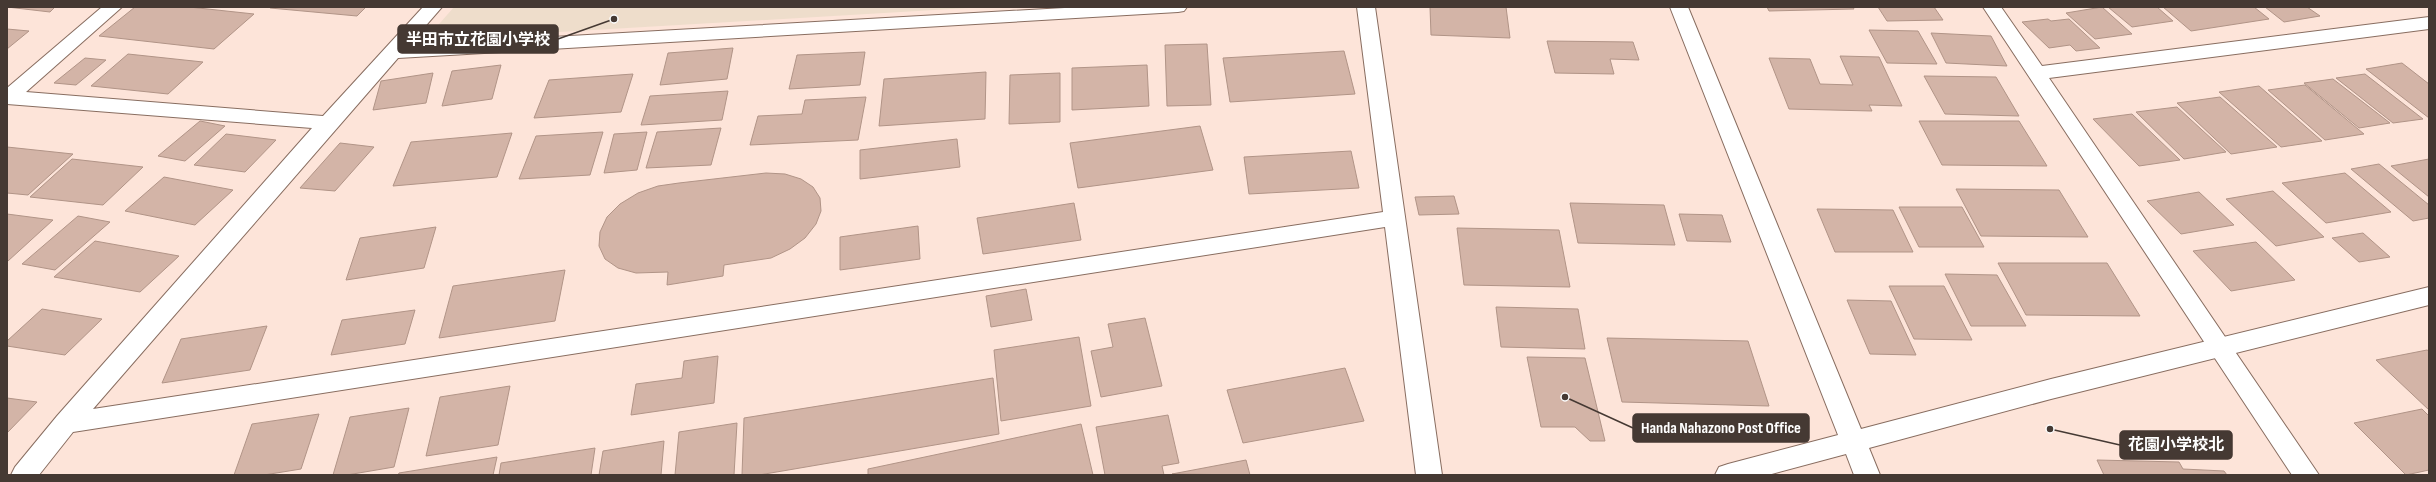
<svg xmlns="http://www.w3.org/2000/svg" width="2436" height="482" font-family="'Sofia Sans Condensed','Noto Sans JP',sans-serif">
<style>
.education{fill:#eeddcb}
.building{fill:#d3b4a7;stroke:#b19487}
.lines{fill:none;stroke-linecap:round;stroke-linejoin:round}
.street-casing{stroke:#886d60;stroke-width:2}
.secondary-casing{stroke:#886d60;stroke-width:2}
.street{fill:#fff;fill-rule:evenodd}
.secondary{fill:#fff;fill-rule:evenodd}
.leader{fill:none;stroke:#453933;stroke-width:1.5}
.callout-dot{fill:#453933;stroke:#fff;stroke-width:1.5}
.callout{fill:#453933;stroke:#453933;stroke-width:1.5}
.callout-label{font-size:16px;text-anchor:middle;font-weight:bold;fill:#fff}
</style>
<rect width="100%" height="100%" fill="#fde4d9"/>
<path class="education" d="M454,7h531l-543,32 -9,-8z"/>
<g class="building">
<path d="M7,7h48l-5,5z"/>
<path d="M135,7h54l65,7 -40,35 -115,-13z"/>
<path d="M366,7l-9,9 -87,-8 1,-1z"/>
<path d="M1430,7h76l4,31 -79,-3z"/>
<path d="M1767,7h86l1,2 -85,2z"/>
<path d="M1878,7h56l9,13 -56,1z"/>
<path d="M2102,7l30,27 -37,5 -29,-26z"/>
<path d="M2108,7h49l16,14 -41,6z"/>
<path d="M2163,7h91l15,12 -78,12z"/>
<path d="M2265,7h42l13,9 -36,6z"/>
<path d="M2048,19l3,2 18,-2 31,29 -24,3 -6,-6 -21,3 -27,-26z"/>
<path d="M7,29l22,2 -22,18z"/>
<path d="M1869,30l49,1 19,33 -50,-1z"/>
<path d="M1931,33l60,3 16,30 -61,-3z"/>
<path d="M1547,41l86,1 6,18 -29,-1 4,15 -59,-1z"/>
<path d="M1207,44l4,61 -44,1 -2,-61z"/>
<path d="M733,48l-6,31 -67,6 8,-32z"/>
<path d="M1344,51l11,43 -125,8 -7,-44z"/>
<path d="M865,52l-5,33 -71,4 8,-34z"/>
<path d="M128,54l75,8 -35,32 -77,-8z"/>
<path d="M1840,56l39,1 23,49 -33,-1 3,6 -83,-2 -20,-51 41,1 10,25 33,1z"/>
<path d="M85,58l21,2 -30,25 -22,-2z"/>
<path d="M2402,63l27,21v34l-63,-49z"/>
<path d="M501,65l-9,34 -50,7 10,-35z"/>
<path d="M1147,65l2,41 -77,4v-42z"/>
<path d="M986,72l-1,47 -106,7 5,-47z"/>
<path d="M433,73l-7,30 -53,7 8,-29z"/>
<path d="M1060,73v49l-51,2 1,-49z"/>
<path d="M633,74l-12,38 -87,6 15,-38z"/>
<path d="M2365,74l58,45 -30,4 -57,-45z"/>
<path d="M1924,76l72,1 23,39 -74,-2z"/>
<path d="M2333,79l57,44 -31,5 -55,-45z"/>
<path d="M2305,85l59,49 -39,6 -57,-50z"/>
<path d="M2259,86l63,55 -41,6 -62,-55z"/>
<path d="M728,91l-6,29 -81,5 9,-29z"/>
<path d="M866,97l-8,43 -108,5 8,-29 44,-2 3,-14z"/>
<path d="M2220,97l57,50 -46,7 -54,-51z"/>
<path d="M2177,107l49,45 -42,7 -48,-47z"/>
<path d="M2132,114l48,46 -41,6 -46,-47z"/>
<path d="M200,121l25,5 -40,35 -27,-5z"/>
<path d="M1919,121h100l28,45 -105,-1z"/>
<path d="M1200,126l13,44 -135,18 -8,-45z"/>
<path d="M721,128l-10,37 -65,3 11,-36z"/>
<path d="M603,132l-13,43 -71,4 17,-43z"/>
<path d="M647,132l-10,38 -33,3 10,-39z"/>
<path d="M512,133l-15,44 -104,9 18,-44z"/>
<path d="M226,134l50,6 -31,32 -51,-7z"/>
<path d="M957,139l3,28 -100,12v-29z"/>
<path d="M340,143l34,4 -39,44 -35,-3z"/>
<path d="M7,147l66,7 -45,41 -21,-2z"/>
<path d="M1351,151l8,37 -110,6 -5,-37z"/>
<path d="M72,159l71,8 -40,38 -73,-8z"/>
<path d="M2429,159v38l-38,-31z"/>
<path d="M2379,164l50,41v13l-16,3 -62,-52z"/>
<path d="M766,173l19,1 16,5 12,8 7,11 1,13 -5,13 -11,14 -15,11 -19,9 -47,7 -1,11 -56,9 1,-13 -32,1 -18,-5 -13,-9 -6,-13 1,-14 7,-15 13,-13 18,-11 20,-7 21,-3z"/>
<path d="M2345,173l46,39 -65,11 -44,-40z"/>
<path d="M164,177l69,13 -38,35 -70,-14z"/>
<path d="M1956,189l103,1 29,47 -107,-1z"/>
<path d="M2273,191l51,46 -48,9 -50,-47z"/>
<path d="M2199,192l35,33 -53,9 -34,-33z"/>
<path d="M1454,196l5,18 -40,1 -4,-18z"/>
<path d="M1074,203l7,37 -98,14 -6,-36z"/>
<path d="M1570,203l94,2 11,40 -97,-2z"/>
<path d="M1899,207h63l22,40h-65z"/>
<path d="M1817,209l76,1 20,42h-78z"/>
<path d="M7,214l46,6 -45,41 -1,-1z"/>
<path d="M1679,214l43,1 9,27 -44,-1z"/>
<path d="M78,216l32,6 -55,48 -33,-6z"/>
<path d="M918,226l2,33 -80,11v-33z"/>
<path d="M436,227l-12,41 -78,12 14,-42z"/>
<path d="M1457,228l102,2 11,57 -106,-2z"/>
<path d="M2363,233l27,24 -31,5 -27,-24z"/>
<path d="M95,241l84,15 -39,36 -86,-15z"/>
<path d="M2256,242l39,38 -64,11 -38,-40z"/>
<path d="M1998,263h109l33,53 -114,-1z"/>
<path d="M565,270l-10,51 -116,17 14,-52z"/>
<path d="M1945,274l52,1 29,51h-55z"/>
<path d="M1889,286h55l28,54 -58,-1z"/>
<path d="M1026,289l6,31 -41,7 -5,-31z"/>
<path d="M1847,300l44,1 25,54 -46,-1z"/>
<path d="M1496,307l82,2 7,40 -84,-2z"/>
<path d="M42,309l60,10 -37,36 -58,-9v-5z"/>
<path d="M415,310l-10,34 -74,11 11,-35z"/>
<path d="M1145,318l17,68 -61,11 -10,-46 22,-4 -5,-23z"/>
<path d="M267,326l-17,44 -88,13 19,-44z"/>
<path d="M1079,337l12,69 -90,15 -7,-71z"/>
<path d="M1607,338l141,3 21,65 -147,-4z"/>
<path d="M2427,350l2,1v59l-53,-50z"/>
<path d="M718,356l-4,47 -83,12 5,-31 46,-6 2,-17z"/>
<path d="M1527,357l58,1 20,83h-15l-15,-14h-34z"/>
<path d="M1345,368l19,53 -121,22 -16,-53z"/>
<path d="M993,378l6,56 -240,41h-17l2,-57z"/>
<path d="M510,386l-12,59 -72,11 14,-59z"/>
<path d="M7,398l30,4 -30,31z"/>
<path d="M409,408l-15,59 -47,8h-14l17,-58z"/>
<path d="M2422,409l7,7v54l-23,5 -52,-52z"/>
<path d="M319,414l-18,55 -37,6h-30l18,-51z"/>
<path d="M1168,415l11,48 -17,3 2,9h-59l-9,-48z"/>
<path d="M737,423l-3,52h-59l4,-43z"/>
<path d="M1081,424l12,51h-225v-6z"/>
<path d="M664,441l-3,34h-62l4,-24z"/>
<path d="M595,448l-4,27h-92l2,-12z"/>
<path d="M497,457l-4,18h-95l1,-2z"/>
<path d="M1246,460l4,15 -78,-1z"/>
<path d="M2097,460l82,2 4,7 41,2 3,4h-123z"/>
</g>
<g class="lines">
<defs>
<g id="street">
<path d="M102,7h20l-96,85 297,24 100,-109h19l-33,38 673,-38h105l-3,4 -6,1 -780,46 -305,351 1290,-197 -26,-205h18l67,468h-26l-31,-248 -1312,205 -34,43h-28l4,-8 42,-51 255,-288 -305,-24v-16z"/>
<path d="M1983,7h18l41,59 387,-49v12l-380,49 270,397h-27z"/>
</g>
<path id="secondary" d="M1670,7h18l173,422 190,-50 378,-92v18l-378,94 -182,49 11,27h-26l-8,-21 -78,21h-53l4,-8 9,-3 110,-29z"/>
</defs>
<use href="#street" class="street-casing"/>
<use href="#secondary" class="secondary-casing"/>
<use href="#street" class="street"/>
<use href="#secondary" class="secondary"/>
</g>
<path class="leader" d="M614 19L558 39M1565 397L1633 428M2050 429L2120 445"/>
<g class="callout-dot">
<circle cx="614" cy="19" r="4"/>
<circle cx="1565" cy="397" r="4"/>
<circle cx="2050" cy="429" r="4"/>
</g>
<g class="callout">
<rect x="398" y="25" width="160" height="28" rx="4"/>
<rect x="1633" y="414" width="176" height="28" rx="4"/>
<rect x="2120" y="431" width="112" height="28" rx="4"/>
</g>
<g class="callout-label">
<text x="478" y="45">半田市立花園小学校</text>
<text x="1721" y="433">Handa Nahazono Post Office</text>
<text x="2176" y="450">花園小学校北</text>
</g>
<rect width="2436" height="482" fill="none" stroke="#453933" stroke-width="16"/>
</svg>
